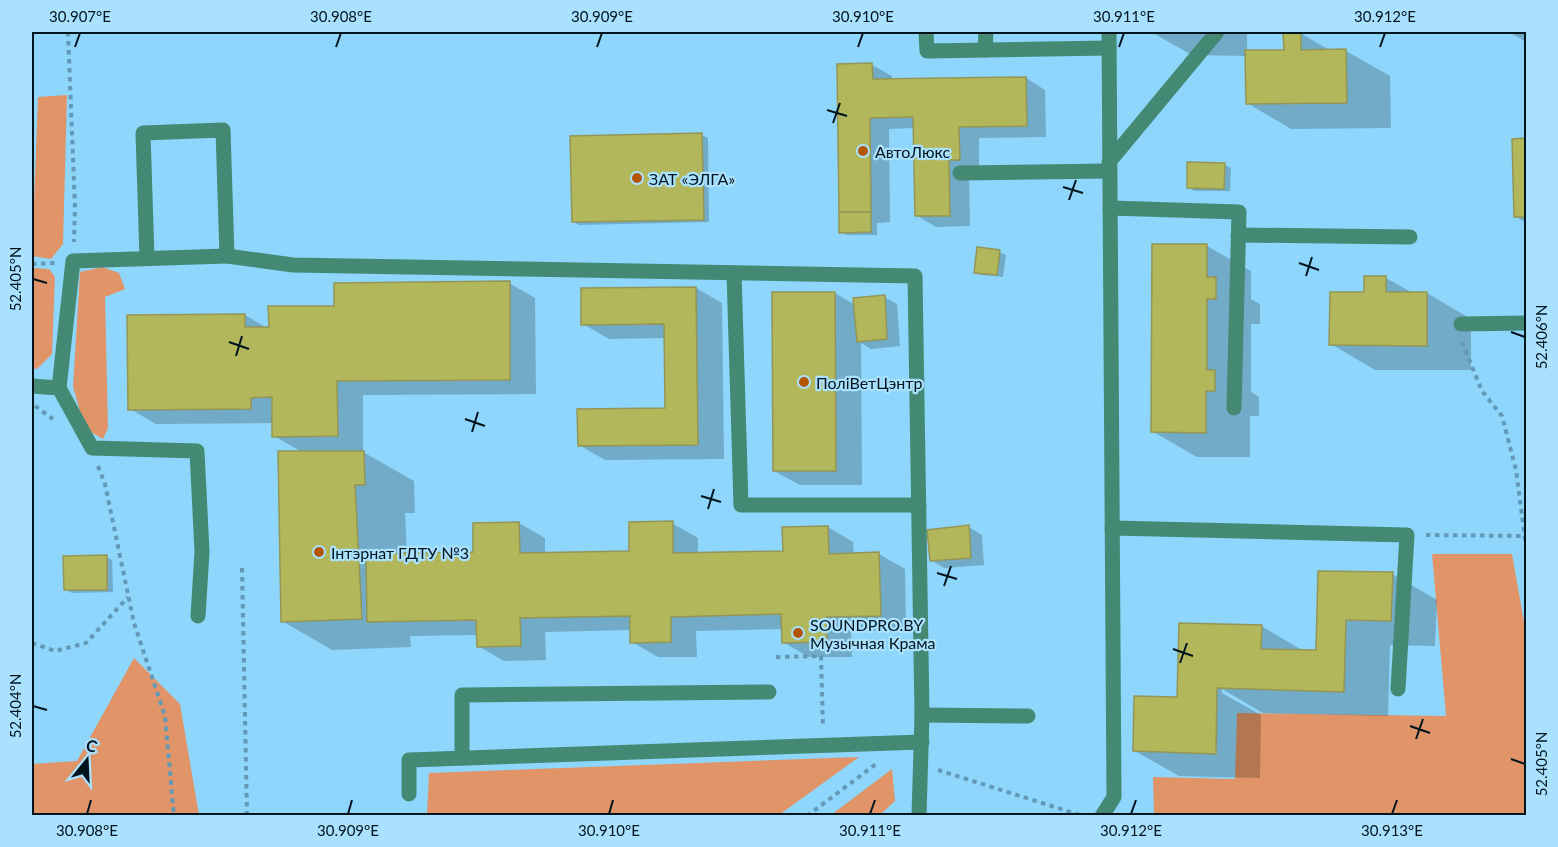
<svg xmlns="http://www.w3.org/2000/svg" width="1558" height="847" font-family="Lato,sans-serif">
<style>
.green{fill:#e09467}
.shadow{fill:#0003}
.building{fill:#b2b75c;stroke:#939654;stroke-width:1.5}
.lines{fill:none;stroke-linecap:round;stroke-linejoin:round}
.path{stroke:#6299b6;stroke-width:4;stroke-dasharray:4.5 4.5;stroke-linecap:butt}
.minor{stroke:#438974;stroke-width:15}
.ticks{fill:none;stroke:#00141e;stroke-width:2}
.poi-dot{fill:#b35502;stroke:#a9e1ff;stroke-width:2}
.labels{text-anchor:middle;dominant-baseline:central;stroke-width:4.5;stroke-linejoin:round;paint-order:stroke}
.poi-label{font-size:16px;fill:#00141e;stroke:#a9e1ff;text-anchor:start}
.neatline{fill:none;stroke:#00141e;stroke-width:2}
.ticks-label{font-size:15px;text-anchor:middle;fill:#00141e}
</style>
<rect width="100%" height="100%" fill="#8ed6fb"/>
<g class="green">
<path d="M67,95l-4,149 -12,15 -19,-3 6,-159z"/>
<path d="M102,267l17,6 6,16 -20,8 3,131 -5,11 -12,-7 -11,-21 -7,-24 7,-115z"/>
<path d="M34,268l15,1 6,8 -3,77 -15,15 -5,-1z"/>
<path d="M1432,554h80l14,79v182l-368,1 -4,-2 -1,-37 82,2 2,-66 209,3z"/>
<path d="M134,658l46,46 19,111h-167v-51l45,-3z"/>
<path d="M859,757l-80,58h-352l2,-42z"/>
<path d="M892,769l3,32 -15,14h-49z"/>
</g>
<g class="shadow">
<path d="M1151,32h96v20l38,-1 15,-18 31,18h15l44,25 1,52 -100,1 -44,-26 -1,-47 -54,-1z"/>
<path d="M1509,32h17v10z"/>
<path d="M872,65l20,11v4l134,-2 19,12 1,47 -67,1v33h-10l1,55 -34,1 -20,-12 -1,-87 -26,1 1,93 -13,1v12h-30l-6,-3z"/>
<path d="M701,135l7,3 1,84 -130,3 -6,-4z"/>
<path d="M1514,140h12v83l-10,-6z"/>
<path d="M1225,165l6,3 -1,23h-36l-6,-4z"/>
<path d="M1207,246l44,25v28l9,5v20h-9v68l8,5v19h-9v41h-53l-45,-26z"/>
<path d="M999,252l7,3 -3,22 -21,-2 -6,-3z"/>
<path d="M1386,278l27,15h14l44,26v51h-96l-44,-26 34,-51z"/>
<path d="M509,283l26,15 1,96 -173,1v57l51,29 1,32h-10l2,42 68,-1 44,-31 26,15v16l86,-2 41,-29 26,15v16l86,-2 44,-25 25,15 1,12h25l26,15 1,61 -55,1 1,26h-43l-26,-15v-13l-87,2 1,26h-39l-26,-15 -1,-12 -86,2 1,28 -42,1 -26,-15v-11l-68,1 1,11 -79,3 -50,-29 20,-169 -28,-16 -1,-13 -117,1 -26,-15 115,-94 22,13 68,-21z"/>
<path d="M696,288l26,15 2,156 -119,1 -26,-15 87,-36 -1,-71 -56,1 -26,-15z"/>
<path d="M835,293l20,12 29,-8 13,7 3,42 -29,3 -10,-6 1,142h-62l-26,-14z"/>
<path d="M969,527l13,8 2,30 -40,3 -13,-8z"/>
<path d="M106,557l6,3 1,32 -41,1 -7,-4z"/>
<path d="M1319,572l73,2 45,26 -2,46 -45,-1 -2,71 -125,-3 -41,-24v4l39,22 -1,63 -81,-2 -44,-25 44,-53 82,-72 44,26h12z"/>
</g>
<g class="building">
<path d="M1283,32h18v18l45,-1 1,54 -101,1 -1,-54h39z"/>
<path d="M872,63l1,16 153,-2 1,49 -68,1 1,33h-11l1,56h-35l-2,-99 -43,1 1,94h-32l-2,-148z"/>
<path d="M702,133l2,87 -132,2 -2,-86z"/>
<path d="M1526,138v79h-12l-2,-78z"/>
<path d="M1187,162l38,1 -1,26 -37,-1z"/>
<path d="M839,212h32v20l-32,1z"/>
<path d="M1152,244h55v33h9v22h-9v71h8v21h-9v42l-55,-1z"/>
<path d="M977,247l23,3 -3,25 -23,-2z"/>
<path d="M1364,276h22v16h41v54l-98,-1 1,-53h34z"/>
<path d="M510,281v99l-173,1 1,55 -66,1v-40l-21,1v11l-123,1 -1,-95 118,-1v13h24l-1,-21h66v-23z"/>
<path d="M696,287l2,158 -120,1 -1,-37 88,-1 -1,-84 -83,1v-37z"/>
<path d="M772,292h63l1,179h-63z"/>
<path d="M885,295l2,44 -30,3 -4,-44z"/>
<path d="M278,451h86l1,34h-10l7,134 -81,3z"/>
<path d="M673,521v32l110,-2 -1,-24 46,-1 1,28 50,-2 2,64 -55,1 1,25 -45,1 -1,-29 -110,3v25l-41,1v-27l-110,2 1,28 -44,1 -1,-27 -109,2 -1,-68 107,-2v-29l46,-1 1,31 109,-2v-29z"/>
<path d="M969,525l2,33 -41,3 -3,-31z"/>
<path d="M107,555v35h-43l-1,-34z"/>
<path d="M1318,571l75,1 -2,49 -45,-1 -2,72 -127,-4 -1,66 -83,-3 1,-55 43,1 2,-74 83,2 -1,24 55,1z"/>
</g>
<g class="lines">
<g class="path">
<path d="M68,32l7,176 -1,34"/>
<path d="M32,264l23,-1"/>
<path d="M1462,342l20,49 20,25 14,54 10,76"/>
<path d="M35,406l18,13"/>
<path d="M98,466l7,18 29,139 31,93 9,100"/>
<path d="M1426,535l100,1"/>
<path d="M242,568l5,248"/>
<path d="M32,643l23,8 31,-8 42,-46"/>
<path d="M776,657l45,-1 2,71"/>
<path d="M938,770l145,46"/>
<path d="M938,815l34,1"/>
<path d="M807,816l69,-52"/>
</g>
<g class="minor">
<path d="M926,32l1,19 182,-3"/>
<path d="M985,50l1,-18"/>
<path d="M1109,162l108,-130"/>
<path d="M960,173l149,-2"/>
<path d="M1110,208l129,4 -5,196"/>
<path d="M1238,235l172,2"/>
<path d="M227,256l66,9 622,11 7,439 -3,101"/>
<path d="M734,273l7,232h178"/>
<path d="M1461,324l65,-1"/>
<path d="M32,386l27,2 33,60 105,3 5,101 -4,64"/>
<path d="M59,388l14,-127 154,-5 -4,-126 -80,3 4,125"/>
<path d="M1112,528l295,7 -9,154"/>
<path d="M922,715l106,1"/>
<path d="M462,758v-63l307,-3"/>
<path d="M409,794v-34l513,-18"/>
<path d="M1102,816l12,-19 -5,-765"/>
</g>
</g>
<path class="ticks" d="M75,47l5,-14M336,47l5,-14M597,47l5,-14M858,47l5,-14M1119,47l5,-14M1380,47l5,-14M827,110l20,6M833,123l7,-20M1063,187l20,6M1069,200l7,-20M1299,263l20,7M1306,276l6,-19M33,279l14,4M1511,332l14,5M229,342l20,7M236,356l6,-20M465,419l20,7M472,432l6,-20M701,496l20,6M708,509l6,-20M937,573l20,6M944,586l7,-20M1173,649l20,7M1180,663l7,-20M33,706l14,4M1410,726l20,7M1416,739l7,-20M1511,759l14,5M87,814l4,-14M348,814l4,-14M609,814l4,-14M870,814l5,-14M1131,814l5,-14M1392,814l5,-14"/>
<g class="poi-dot">
<circle cx="863" cy="151" r="6"/>
<circle cx="637" cy="178" r="6"/>
<circle cx="804" cy="382" r="6"/>
<circle cx="319" cy="552" r="6"/>
<circle cx="798" cy="633" r="6"/>
</g>
<g class="labels">
<g class="poi-label">
<text x="875" y="151">АвтоЛюкс</text>
<text x="649" y="178">ЗАТ «ЭЛГА»</text>
<text x="816" y="382">ПоліВетЦэнтр</text>
<text x="331" y="552">Інтэрнат ГДТУ №3</text>
<text x="810" y="624">SOUNDPRO.BY<tspan x="810" dy="18">Музычная Крама</tspan></text>
</g>
</g>
<rect width="1558" height="847" fill="none" stroke="#a9e1ff" stroke-width="66"/>
<g transform="translate(87 760) rotate(18)" stroke="#a9e1ff" stroke-width="4.5" paint-order="stroke">
<path d="M0-4.5L10 22L0 15L-10 22Z" fill="#00141e"/>
<text y="-9" font-size="16" font-weight="bold" text-anchor="middle" fill="#00141e">С</text>
</g>
<rect x="33" y="33" width="1492" height="781" class="neatline"/>
<g class="ticks-label">
<text x="80" y="22">30.907°E</text>
<text x="341" y="22">30.908°E</text>
<text x="602" y="22">30.909°E</text>
<text x="863" y="22">30.910°E</text>
<text x="1124" y="22">30.911°E</text>
<text x="1385" y="22">30.912°E</text>
<text transform="translate(16 279) rotate(-90)" y="5">52.405°N</text>
<text transform="translate(1542 337) rotate(-90)" y="5">52.406°N</text>
<text transform="translate(16 706) rotate(-90)" y="5">52.404°N</text>
<text transform="translate(1542 764) rotate(-90)" y="5">52.405°N</text>
<text x="87" y="836">30.908°E</text>
<text x="348" y="836">30.909°E</text>
<text x="609" y="836">30.910°E</text>
<text x="870" y="836">30.911°E</text>
<text x="1131" y="836">30.912°E</text>
<text x="1392" y="836">30.913°E</text>
</g>
</svg>
